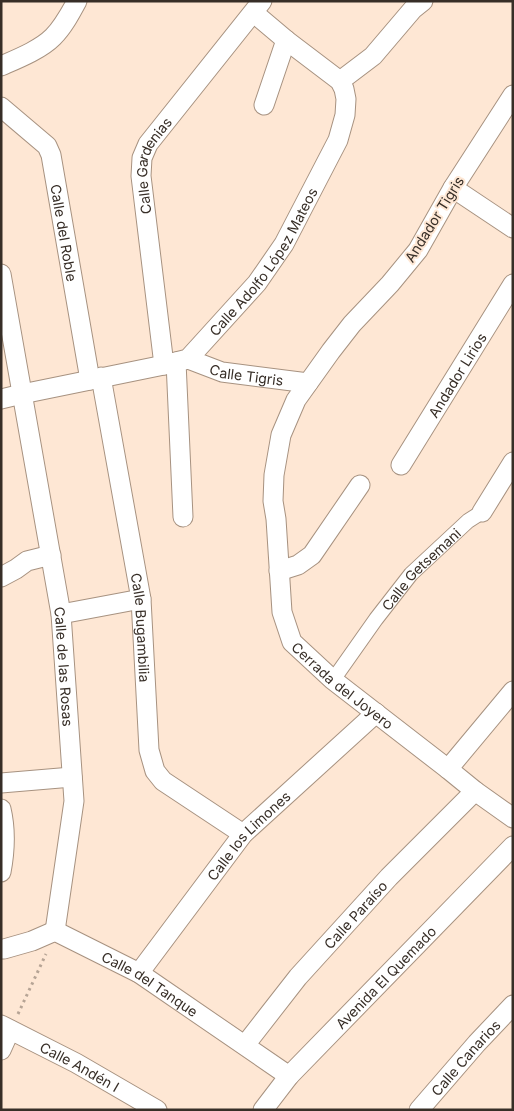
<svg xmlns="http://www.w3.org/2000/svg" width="514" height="1111" font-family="Inter,sans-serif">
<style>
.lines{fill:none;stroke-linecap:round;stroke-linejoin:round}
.pedestrian-casing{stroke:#a79280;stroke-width:16}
.minor-casing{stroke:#a79280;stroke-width:21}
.path{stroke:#b6a495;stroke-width:3;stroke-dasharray:2.5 4;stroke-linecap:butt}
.pedestrian{stroke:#fff;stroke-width:14}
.minor{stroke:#fff;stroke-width:19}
.labels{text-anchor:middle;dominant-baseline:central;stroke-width:4;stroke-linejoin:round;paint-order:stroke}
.street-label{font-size:14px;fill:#372e27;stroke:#fee7d4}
</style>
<rect width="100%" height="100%" fill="#fee7d4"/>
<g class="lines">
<defs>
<g id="pedestrian">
<path id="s1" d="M333,680l43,-61 35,-45 57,-53 14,-9"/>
</g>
<g id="minor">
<path d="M1,66c16,-7 39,-16 52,-29 10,-10 17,-23 24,-36"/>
<path d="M340,81l33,-25 40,-47 10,-8"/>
<path id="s2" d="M513,95l-60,93 -35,62 -28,34 -38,40 -21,27 -35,49 -15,35 -7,40 -1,26 3,18 6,93 10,30 41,38 115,89 27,22 38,27"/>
<path d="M264,105l22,-65"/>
<path id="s3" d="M1,107l46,39 4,9 39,225"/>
<path d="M453,188l60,40"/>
<path id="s4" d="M1,274l60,340 13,187 -19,130"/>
<path id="s5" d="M188,359l34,13 86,11"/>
<path d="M176,362l7,155"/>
<path id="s6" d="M164,365l-23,-189 1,-18 6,-14 114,-143"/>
<path id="s7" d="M101,377l40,222 8,151 6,21 8,10 80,53"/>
<path id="s8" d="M1,399l21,-5 142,-29 24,-6 69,-76 27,-39 54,-104 7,-25 1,-16 -2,-10 -4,-8 -54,-41 -32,-27"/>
<path id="s9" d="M401,465l112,-181"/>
<path d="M482,512l31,-50"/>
<path d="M279,571l19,-6 14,-10 48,-70"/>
<path d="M1,577l15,-8 11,-8 24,-6"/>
<path d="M61,614l80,-15"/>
<path d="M448,769l65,-78"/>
<path d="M1,783l71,-6"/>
<path d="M1,809c5,21 4,42 0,63"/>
<path id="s10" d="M1,949h3l28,-8 23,-10 84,42 150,103"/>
<path id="s11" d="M139,973l104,-139 133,-121"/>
<path id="s12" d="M1,1025l75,38 81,47"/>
<path id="s13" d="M245,1045l53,-68 91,-100 86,-86"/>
<path d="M1,1050l9,-20"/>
<path id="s14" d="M263,1110l26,-34 224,-230"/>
<path id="s15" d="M419,1110l58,-67 36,-38"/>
</g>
</defs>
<use href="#pedestrian" class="pedestrian-casing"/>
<use href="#minor" class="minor-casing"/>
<path class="path" d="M18,1014l28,-60"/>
<use href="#pedestrian" class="pedestrian"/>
<use href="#minor" class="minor"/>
</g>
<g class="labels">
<g class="street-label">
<text stroke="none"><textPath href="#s6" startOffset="204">Calle Gardenias</textPath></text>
<text transform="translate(434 219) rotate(-58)">Andador Tigris</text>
<text stroke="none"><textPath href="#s3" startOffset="149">Calle del Roble</textPath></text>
<text stroke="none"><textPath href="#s8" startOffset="315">Calle Adolfo López Mateos</textPath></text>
<text stroke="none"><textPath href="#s5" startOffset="61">Calle Tigris</textPath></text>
<text stroke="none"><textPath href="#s9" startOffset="106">Andador Lirios</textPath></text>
<text stroke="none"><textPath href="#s1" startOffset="142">Calle Getsemani</textPath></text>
<text stroke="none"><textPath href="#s7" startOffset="254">Calle Bugambilia</textPath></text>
<text stroke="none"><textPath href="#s4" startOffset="398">Calle de las Rosas</textPath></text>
<text stroke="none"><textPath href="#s2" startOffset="690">Cerrada del Joyero</textPath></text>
<text stroke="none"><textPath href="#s11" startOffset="176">Calle los Limones</textPath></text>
<text stroke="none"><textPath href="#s13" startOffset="171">Calle Paraíso</textPath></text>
<text stroke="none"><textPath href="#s14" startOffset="181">Avenida El Quemado</textPath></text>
<text stroke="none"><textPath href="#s10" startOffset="166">Calle del Tanque</textPath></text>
<text stroke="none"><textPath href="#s15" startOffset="70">Calle Canarios</textPath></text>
<text stroke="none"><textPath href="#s12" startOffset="89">Calle Andén I</textPath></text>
</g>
</g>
<rect width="514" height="1111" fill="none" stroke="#372e27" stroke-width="5"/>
</svg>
